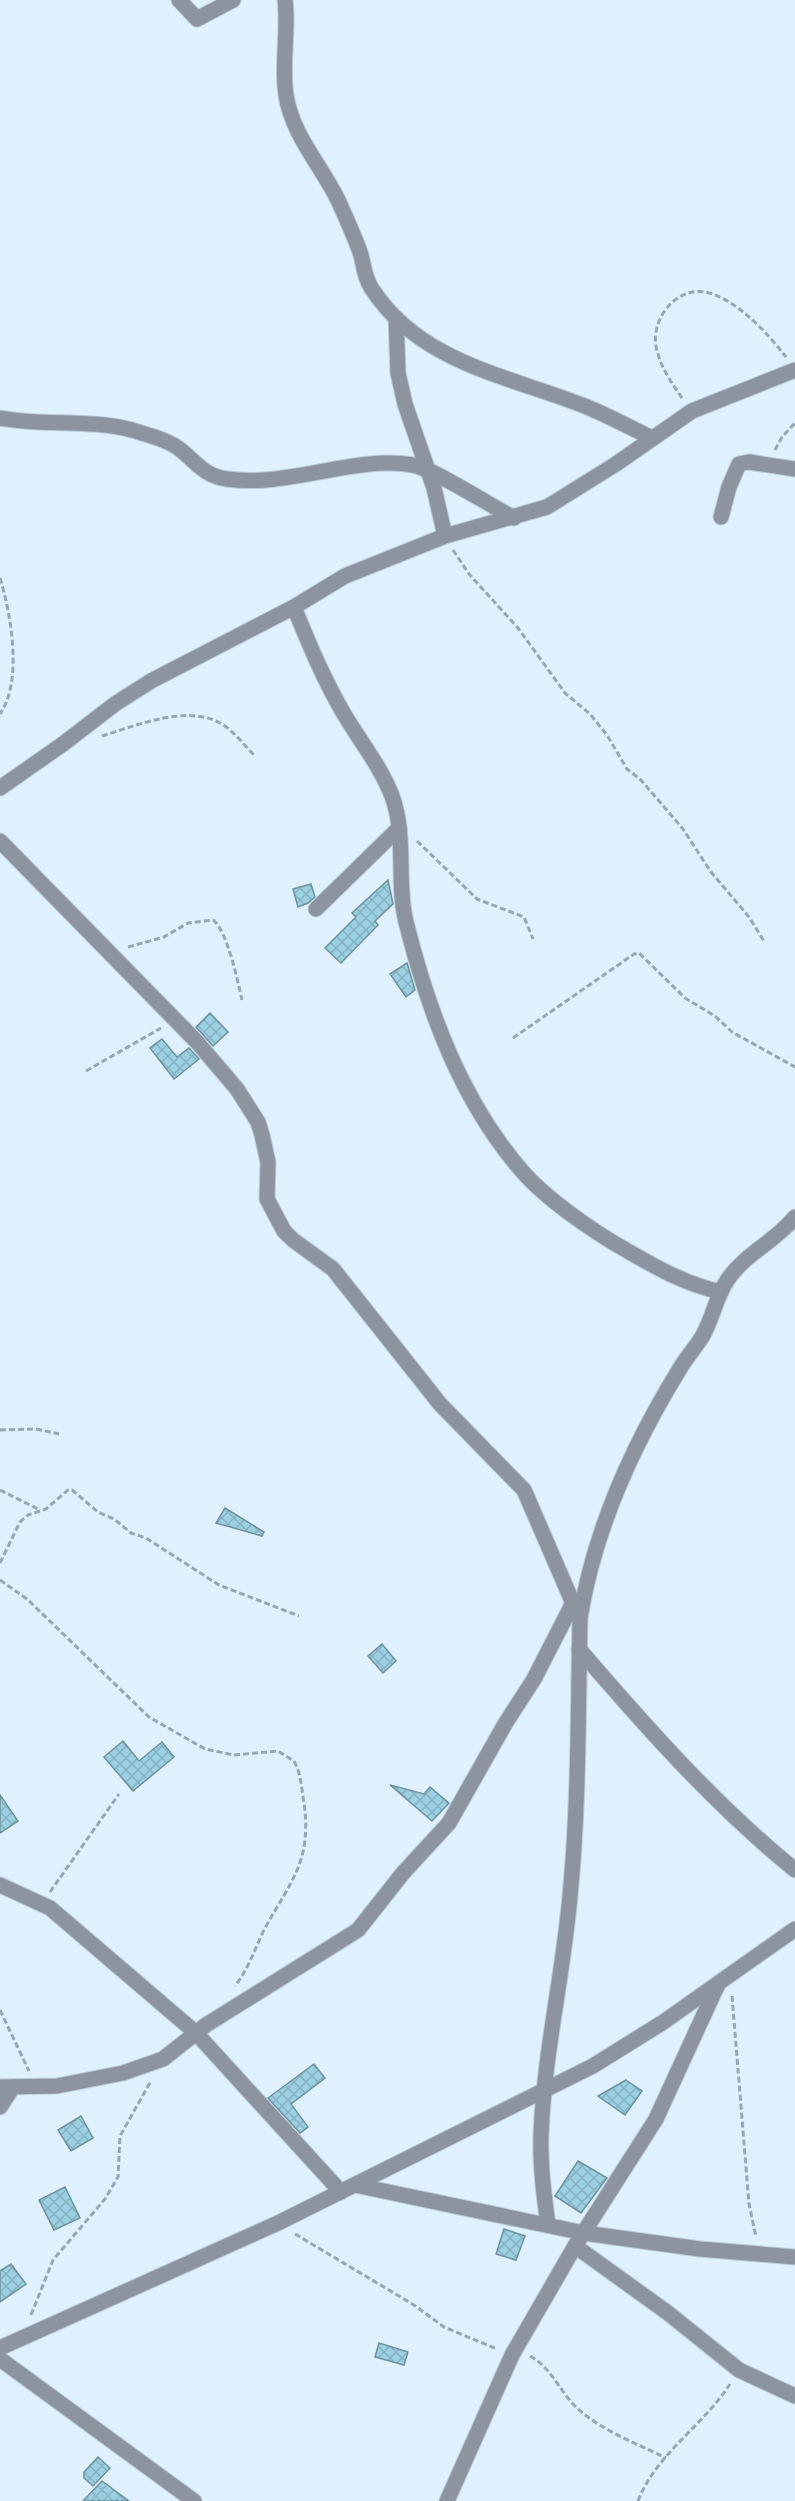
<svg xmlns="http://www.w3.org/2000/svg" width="795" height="2501" font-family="'Roboto Condensed',sans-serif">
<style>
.building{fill:url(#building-cross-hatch);stroke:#6e929e;stroke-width:1.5}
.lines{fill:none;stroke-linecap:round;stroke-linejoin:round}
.minor-casing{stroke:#bbcbd7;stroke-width:17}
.path{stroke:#98a8b3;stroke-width:3;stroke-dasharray:6 3;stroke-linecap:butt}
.minor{stroke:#8c94a0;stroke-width:15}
</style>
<defs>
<pattern id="building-cross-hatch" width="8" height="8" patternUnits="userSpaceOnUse" patternTransform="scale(1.5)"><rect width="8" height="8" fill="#9bd0e2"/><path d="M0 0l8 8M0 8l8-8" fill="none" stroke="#85b2c2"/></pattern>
</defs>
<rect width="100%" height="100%" fill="#dff1fe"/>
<g class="building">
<path d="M388,880l5,24 -18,17 3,4 -37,38 -16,-15 31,-31 -4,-4z"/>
<path d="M311,884l4,13 -7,6 -10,4 -5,-18z"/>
<path d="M407,963l8,27 -9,7 -16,-23z"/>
<path d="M210,1013l18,19 -15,14 -17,-19z"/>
<path d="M162,1039l15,18 12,-9 10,11 -25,20 -24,-31z"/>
<path d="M225,1508l39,24 -2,4 -46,-13z"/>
<path d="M382,1644l14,17 -13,12 -15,-17z"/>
<path d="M123,1741l16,20 23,-19 12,15 -41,34 -29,-34z"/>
<path d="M390,1785l34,9 6,-7 19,16 -17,18z"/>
<path d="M0,1795l18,26 -18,12z"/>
<path d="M314,2064l11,14 -34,26 17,23 -8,6 -32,-35z"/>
<path d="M626,2080l16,11 -17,24 -27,-19z"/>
<path d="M81,2116l12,22 -22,13 -13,-21z"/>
<path d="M578,2161l29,17 -26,35 -26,-17z"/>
<path d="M65,2187l15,31 -26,12 -15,-30z"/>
<path d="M504,2229l21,7 -9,24 -20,-6z"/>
<path d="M11,2264l15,20 -26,18v-31z"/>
<path d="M379,2343l29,9 -4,13 -29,-8z"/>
<path d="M98,2457l12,11 -17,18 -9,-8v-6z"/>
<path d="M102,2481l27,20h-46z"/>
</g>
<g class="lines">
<defs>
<g id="minor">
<path d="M179,0l18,19 36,-19"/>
<path d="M285,0c4,31 -4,64 1,95 6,40 35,70 52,105 8,18 17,37 23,55 3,12 4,24 11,34 49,75 138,87 215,118 22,9 44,21 65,31"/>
<path d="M396,318l2,55 7,31 29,84 11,48"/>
<path d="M0,418c42,8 92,1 132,12 15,5 38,10 50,21 16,13 23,25 45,28 62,9 127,-24 186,-14 21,4 78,41 101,53"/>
<path d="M721,517l8,-30 10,-23 10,-2 46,7"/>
<path d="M294,607c15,37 30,73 50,107 16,27 37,53 48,82 15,41 4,86 14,126 22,88 55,179 116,249 24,28 72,61 104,79 31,18 59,34 95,42"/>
<path d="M0,788l63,-44 52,-40 36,-23 143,-74 51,-31 100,-40 102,-29 69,-43 76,-53 103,-41"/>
<path d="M0,841l197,201 40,47 21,33 4,13 6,27 -1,37 17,32 9,9 40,29 107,135 84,86 55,127"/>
<path d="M316,909l83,-81"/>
<path d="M579,1649c67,78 135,155 216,221"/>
<path d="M0,1885l50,23 146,125 145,159"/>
<path d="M0,2087l57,-1 66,-13 40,-14 43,-34 152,-95 45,-57 46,-50 56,-99 29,-45 39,-76"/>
<path d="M0,2107l13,-20"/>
<path d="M355,2185l229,48 116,16 95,8"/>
<path d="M548,2225c-4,-30 -8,-60 -7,-90 3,-81 22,-159 29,-239 9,-92 8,-185 10,-278 14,-87 53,-173 99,-248 7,-12 16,-22 23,-33 11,-19 14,-41 26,-58 18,-26 48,-38 67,-62"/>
<path d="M575,2246l93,67 71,57 56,26"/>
<path d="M0,2348l278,-125 313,-156 71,-44 133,-94"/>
<path d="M0,2359l194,142"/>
<path d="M447,2501l65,-146 63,-109 81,-127 62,-135"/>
</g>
</defs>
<use href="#minor" class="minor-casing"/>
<g class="path">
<path d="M682,398c-9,-13 -20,-29 -24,-44 -12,-33 20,-73 55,-60 29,11 55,40 73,63"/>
<path d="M775,450l7,-13 13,-14"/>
<path d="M453,550l16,24 49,54 47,65 25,21 17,21 20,34 14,11 42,49 28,43 38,45 15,24"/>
<path d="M0,578c11,36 23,103 0,136"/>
<path d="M102,736c33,-10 80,-30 114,-15 15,6 27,23 38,34"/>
<path d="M417,841l60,58 47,18 9,22"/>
<path d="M128,947l36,-10 24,-14 25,-3c14,10 25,62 29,80"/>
<path d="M513,1038l121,-84 5,-1 46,45 30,18 17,16 63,35"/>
<path d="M86,1071l75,-43"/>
<path d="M0,1430l36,-1 23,5"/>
<path d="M0,1490l40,20"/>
<path d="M0,1563l20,-41 8,-7 18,-6 22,-19h4l26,22 16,7 17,14 15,5 73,47 80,31"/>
<path d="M0,1580l27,19 122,118 56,32 29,6 44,-4 16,10 3,6c4,11 5,24 7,36 8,58 -13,78 -39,125 -10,20 -16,40 -30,58"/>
<path d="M50,1892l69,-98"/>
<path d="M732,1996l17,208 7,33"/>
<path d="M0,2010l29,61"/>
<path d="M295,2234l119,71 30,22 53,22"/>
<path d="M31,2315l22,-55 52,-61 13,-22 2,-41 31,-55"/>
<path d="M530,2356c22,12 29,35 47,52 25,23 59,35 89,50"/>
<path d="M638,2501c18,-47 65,-75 92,-117"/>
</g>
<use href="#minor" class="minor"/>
</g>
</svg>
